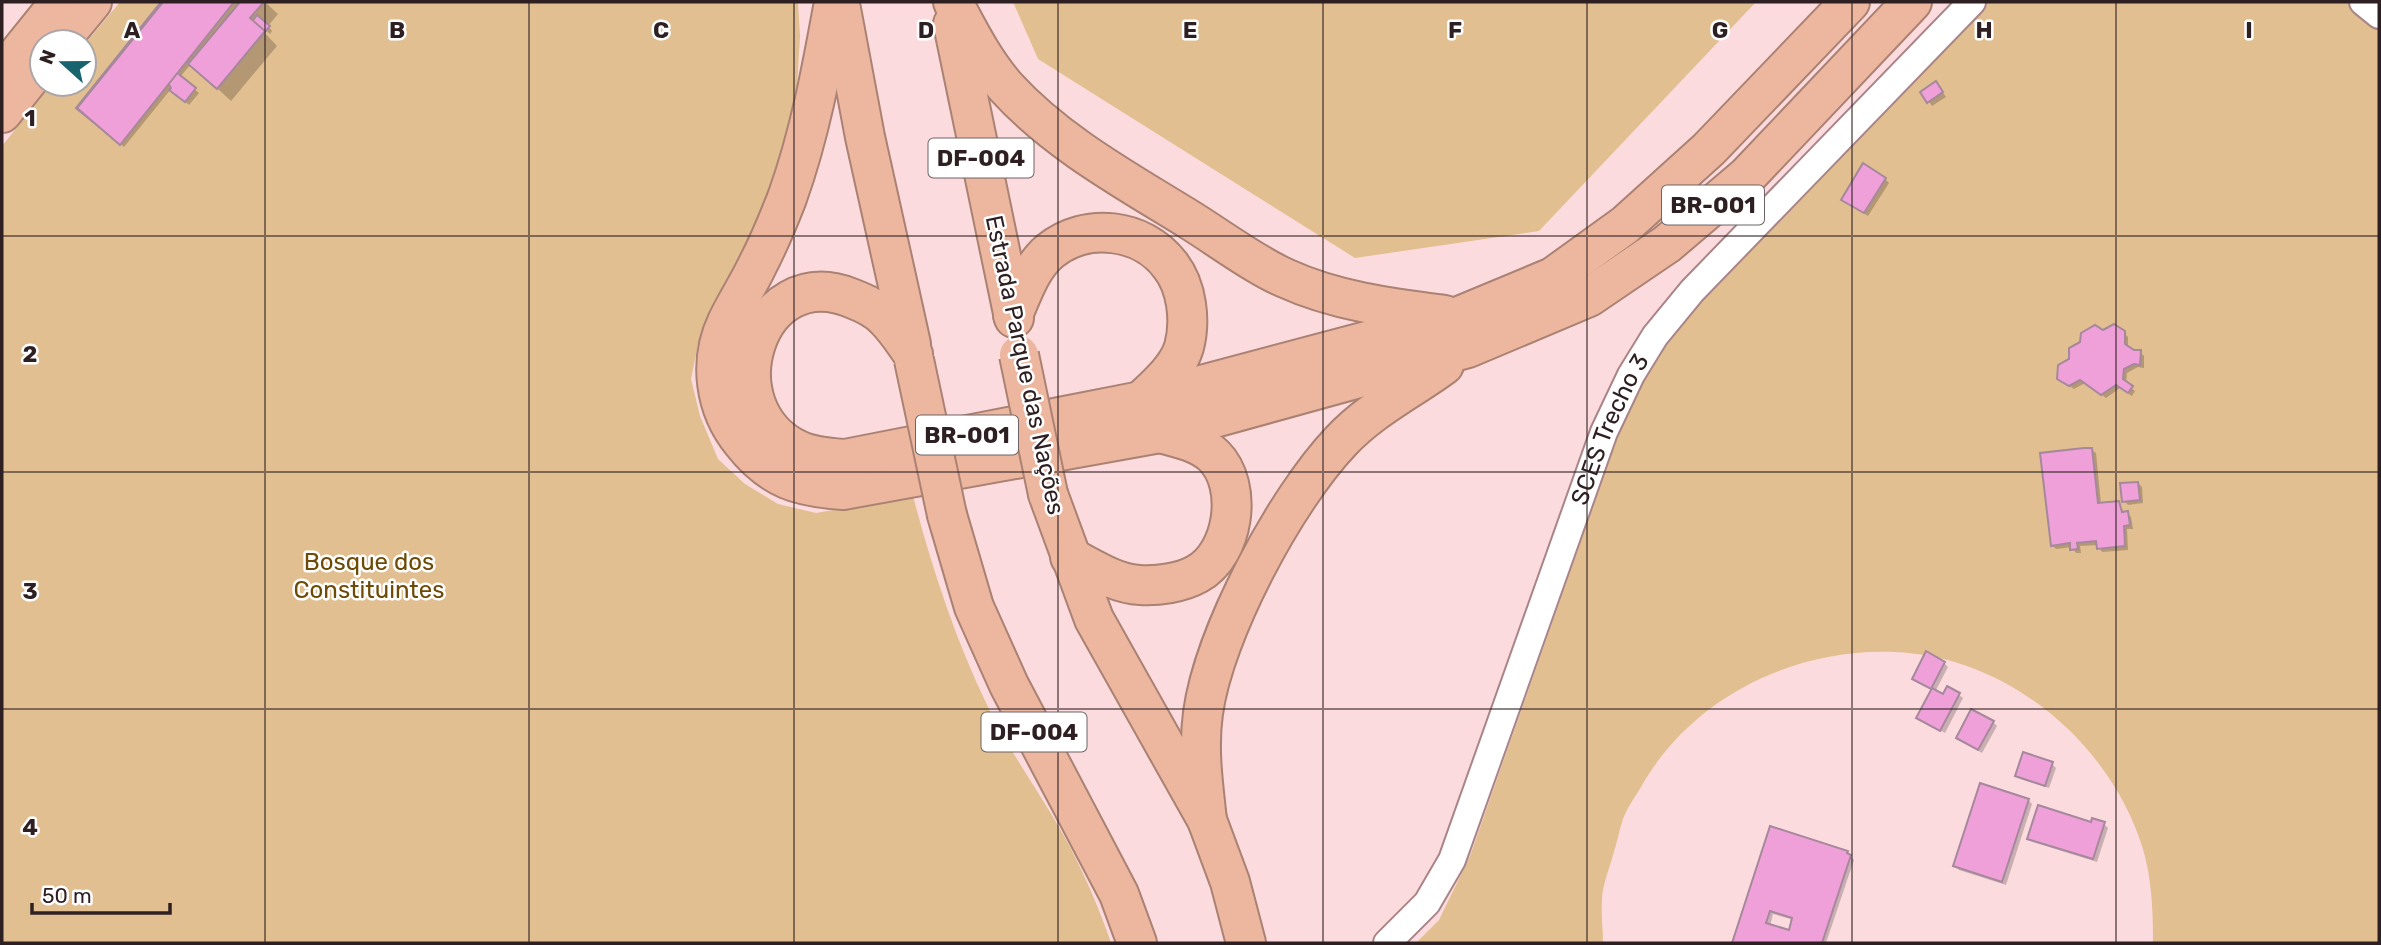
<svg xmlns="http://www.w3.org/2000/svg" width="2381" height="945" font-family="Rubik,sans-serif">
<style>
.green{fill:#e1bf90}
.shadow{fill:#0003;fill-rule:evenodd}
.building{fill:#f0a0d8;stroke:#a6889c;stroke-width:2;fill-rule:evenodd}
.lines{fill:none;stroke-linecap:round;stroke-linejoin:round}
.minor-casing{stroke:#a98488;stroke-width:30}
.highway-casing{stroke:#aa8273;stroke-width:42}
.minor{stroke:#fff;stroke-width:26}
.highway{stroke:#edb69f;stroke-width:38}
.highway-bridge-casing{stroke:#aa8273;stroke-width:42;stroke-linecap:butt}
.highway-bridge{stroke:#edb69f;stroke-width:38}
.grid{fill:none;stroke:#2e2022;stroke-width:2;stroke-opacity:0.55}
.labels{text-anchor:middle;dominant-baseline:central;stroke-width:5;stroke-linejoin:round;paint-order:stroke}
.shield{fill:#fff;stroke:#6d6364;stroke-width:2}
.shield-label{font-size:23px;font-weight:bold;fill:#2e2022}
.street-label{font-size:24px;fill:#2e2022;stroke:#fff}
.park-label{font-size:24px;fill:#6d4a06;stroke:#fff}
.grid-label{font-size:23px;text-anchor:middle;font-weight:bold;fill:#2e2022;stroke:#fff;stroke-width:5;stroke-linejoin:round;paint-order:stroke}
</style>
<rect width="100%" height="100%" fill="#fcdbde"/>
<g class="green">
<path d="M120,2h678l2,34 -3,53 -17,77 -30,75 -51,98 -8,40 9,37 18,43 27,25 33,20 38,9 97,-17c19,72 42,143 75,211 23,48 56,91 81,138 16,31 31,65 42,98h-1109v-797l50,-62h32v-39z"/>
<path d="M1013,2h743l-217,229 -184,27 -317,-199z"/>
<path d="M1986,2h393v941h-226c0,-31 -1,-63 -10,-94 -33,-107 -136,-193 -249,-197 -101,-4 -203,46 -253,135 -6,10 -14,21 -18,32 -4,12 -6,24 -10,36 -4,15 -11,31 -11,46 -1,14 1,28 1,42h-187l23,-23 31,-64 116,-330 13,-44 41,-102 53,-72z"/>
</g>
<g class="shadow">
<path d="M164,2h101l13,12 -10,12 4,5 -2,3 -5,-5 -2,2 14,15 -46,55 -40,-37 -11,13 19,16 -10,12 -18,-16 -47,58 -45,-39z"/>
<path d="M1939,87l7,10 -14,9 -10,-14z"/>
<path d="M1885,179l4,4 -21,33 -25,-16z"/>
<path d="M2102,332l22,1 4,4v11l12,4 4,4v12l-6,-1 -11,6 -1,11 9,7 -3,5 -12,-8 -14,10 -21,-15 -11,6 -11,-7 8,-22z"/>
<path d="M2092,450l4,3 5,51 18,-1 5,10h3l4,4 2,12h-6l1,21 -26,2 -4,-7 -18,1 1,7h-5l-4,-6 -16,2 -4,-4z"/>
<path d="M2138,483l4,4 1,16 -15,2 -4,-4z"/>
<path d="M1944,663l4,4 -13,25 9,4 15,-1 4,3 -18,35 -23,-12 11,-30 -19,-12z"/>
<path d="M1993,722l4,4 -15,27 -24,-15z"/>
<path d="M2052,764l4,4 -7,20 -28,-9 -4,-4z"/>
<path d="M2028,800l4,4 -26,81 -47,-15 -4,-4z"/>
<path d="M2092,824h12l4,4 -11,34 -64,-20 -4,-4z"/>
<path d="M1772,828l75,24 7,8 -28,83h-92zM1773,914l21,6 -4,12 -20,-6z"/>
</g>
<g class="building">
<path d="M161,2h69l-55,69 21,17 -11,14 -16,-12 2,-2 -4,-7 -49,61 -42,-34z"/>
<path d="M163,2h71l-114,143 -43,-37z"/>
<path d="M240,2h18l-14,17 6,5 7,-9 13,11 -10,12 -2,-2 -40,50 -28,-22 40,-51 3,2zM238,27l6,5 -29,36 -6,-5z"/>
<path d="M240,2h24l-14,16 15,13 -48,58 -29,-25z"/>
<path d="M1936,81l7,11 -16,11 -7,-11z"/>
<path d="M1863,163l23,15 -22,35 -23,-13z"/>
<path d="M2114,324l11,7v13l9,6h7l-1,15 -6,-1 -10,5 -1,10 10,7 -5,7 -12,-8 -15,10 -21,-15 -11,6 -12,-7 1,-14 11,-6v-11l11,-6 1,-9 14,-8 8,5z"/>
<path d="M2084,448h8l6,55 21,-2 3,11 6,-1 2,14 -6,1 1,20 -28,3 -1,-8 -19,2 1,6 -8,1v-7l-19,3 -11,-93z"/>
<path d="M2138,482l2,18 -18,2 -2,-19z"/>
<path d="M1926,651l19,11 -14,27 -19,-10z"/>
<path d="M1947,686l13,7 -20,38 -24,-13 16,-30 11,6z"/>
<path d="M1971,709l23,12 -16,29 -22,-12z"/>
<path d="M2023,752l30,10 -8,24 -30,-10z"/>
<path d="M1980,783l49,16 -27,83 -49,-16z"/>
<path d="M2038,805l53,17 1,-4 13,4 -12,37 -66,-20z"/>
<path d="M1770,826l78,25 -1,2 4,2 -29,88h-90zM1770,911l22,7 -3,12 -23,-7z"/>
</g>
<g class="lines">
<defs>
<g id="minor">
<path d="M2363,2l16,13"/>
<path id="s1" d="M1387,943l40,-40 25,-43 152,-428 27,-57 24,-39 37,-45 280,-289"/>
</g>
<g id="highway">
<path d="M834,2c-12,66 -24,132 -47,196 -9,23 -19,47 -30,68 -9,19 -21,37 -30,56 -19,40 -12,87 15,120 29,37 56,45 101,48l317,-57 308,-85 121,-51 78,-53 80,-68 165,-174"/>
<path d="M953,2c16,30 31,60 53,85 51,56 121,94 184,133 29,18 65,45 95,58 50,23 106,30 160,37"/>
<path d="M841,9l24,128 46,207"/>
<path d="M953,24l61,294"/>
<path d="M59,42l33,-40"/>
<path d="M2,74l58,-72"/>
<path d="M2,113l40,-50"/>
<path d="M1013,315c10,-23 18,-48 37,-64 36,-29 92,-23 120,14 17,21 21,56 14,82 -6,21 -27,39 -43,54"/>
<path d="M913,354c-8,-11 -16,-24 -26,-34 -9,-11 -23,-17 -36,-22 -95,-38 -141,110 -53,152 14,7 32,8 47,9l296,-58 316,-84 96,-40 72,-52 84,-76 141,-147"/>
<path d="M1048,494l46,125 113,201 23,62 16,61"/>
<path d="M947,515l27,92 35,78 110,209 18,49"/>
<path d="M1070,557c22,11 45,27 70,28 18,1 41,-2 57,-11 37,-20 47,-88 17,-118 -14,-14 -36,-18 -54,-23"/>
<path d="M1207,820c-4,-36 -9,-71 -4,-107 11,-80 82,-213 138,-272 30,-32 69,-51 103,-76"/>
</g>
</defs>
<use href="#minor" class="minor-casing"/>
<use href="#highway" class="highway-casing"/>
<use href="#minor" class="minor"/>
<use href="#highway" class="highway"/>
<defs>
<g id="highway-bridge">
<path d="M1019,355l29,139"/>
<path d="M914,360l33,155"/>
</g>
</defs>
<use href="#highway-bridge" class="highway-bridge-casing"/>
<use href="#highway-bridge" class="highway-bridge"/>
</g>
<path class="grid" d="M265,2v941M529,2v941M794,2v941M1058,2v941M1323,2v941M1587,2v941M1852,2v941M2116,2v941M2,236h2377M2,472h2377M2,709h2377"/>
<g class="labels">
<g class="shield">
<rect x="928.5" y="138.5" width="105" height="39" rx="5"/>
<rect x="1662" y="185.5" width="102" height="39" rx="5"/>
<rect x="916" y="415.5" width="102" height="39" rx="5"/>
<rect x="981.5" y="712.5" width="105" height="39" rx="5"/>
</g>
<g class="shield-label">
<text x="981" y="158">DF-004</text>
<text x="1713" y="205">BR-001</text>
<text x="967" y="435">BR-001</text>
<text x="1034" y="732">DF-004</text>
</g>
<g class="street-label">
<text transform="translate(1025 365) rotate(78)">Estrada Parque das Nações</text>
<text stroke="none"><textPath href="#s1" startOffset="565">SCES Trecho 3</textPath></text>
</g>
<g class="park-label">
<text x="369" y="562">Bosque dos<tspan x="369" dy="28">Constituintes</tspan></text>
</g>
</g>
<g class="grid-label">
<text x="132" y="38">A</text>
<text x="397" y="38">B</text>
<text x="661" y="38">C</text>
<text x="926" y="38">D</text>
<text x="1190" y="38">E</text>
<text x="1455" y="38">F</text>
<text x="1720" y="38">G</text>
<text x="1984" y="38">H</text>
<text x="2249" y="38">I</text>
<text x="30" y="126">1</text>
<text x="30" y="362">2</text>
<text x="30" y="599">3</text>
<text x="30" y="835">4</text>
</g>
<rect width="2381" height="945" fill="none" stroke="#2e2022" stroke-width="7"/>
<g transform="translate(63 63) rotate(291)"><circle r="33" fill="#ffffff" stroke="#aba6a7" stroke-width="2"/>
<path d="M0-5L12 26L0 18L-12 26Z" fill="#18646e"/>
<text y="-10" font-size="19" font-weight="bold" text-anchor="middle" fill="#2e2022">N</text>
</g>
<path d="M32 903v10h138v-10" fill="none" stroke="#2e2022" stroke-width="3.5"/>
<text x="42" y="903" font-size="21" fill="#2e2022" stroke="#ffffff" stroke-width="5" paint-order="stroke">50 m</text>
</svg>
